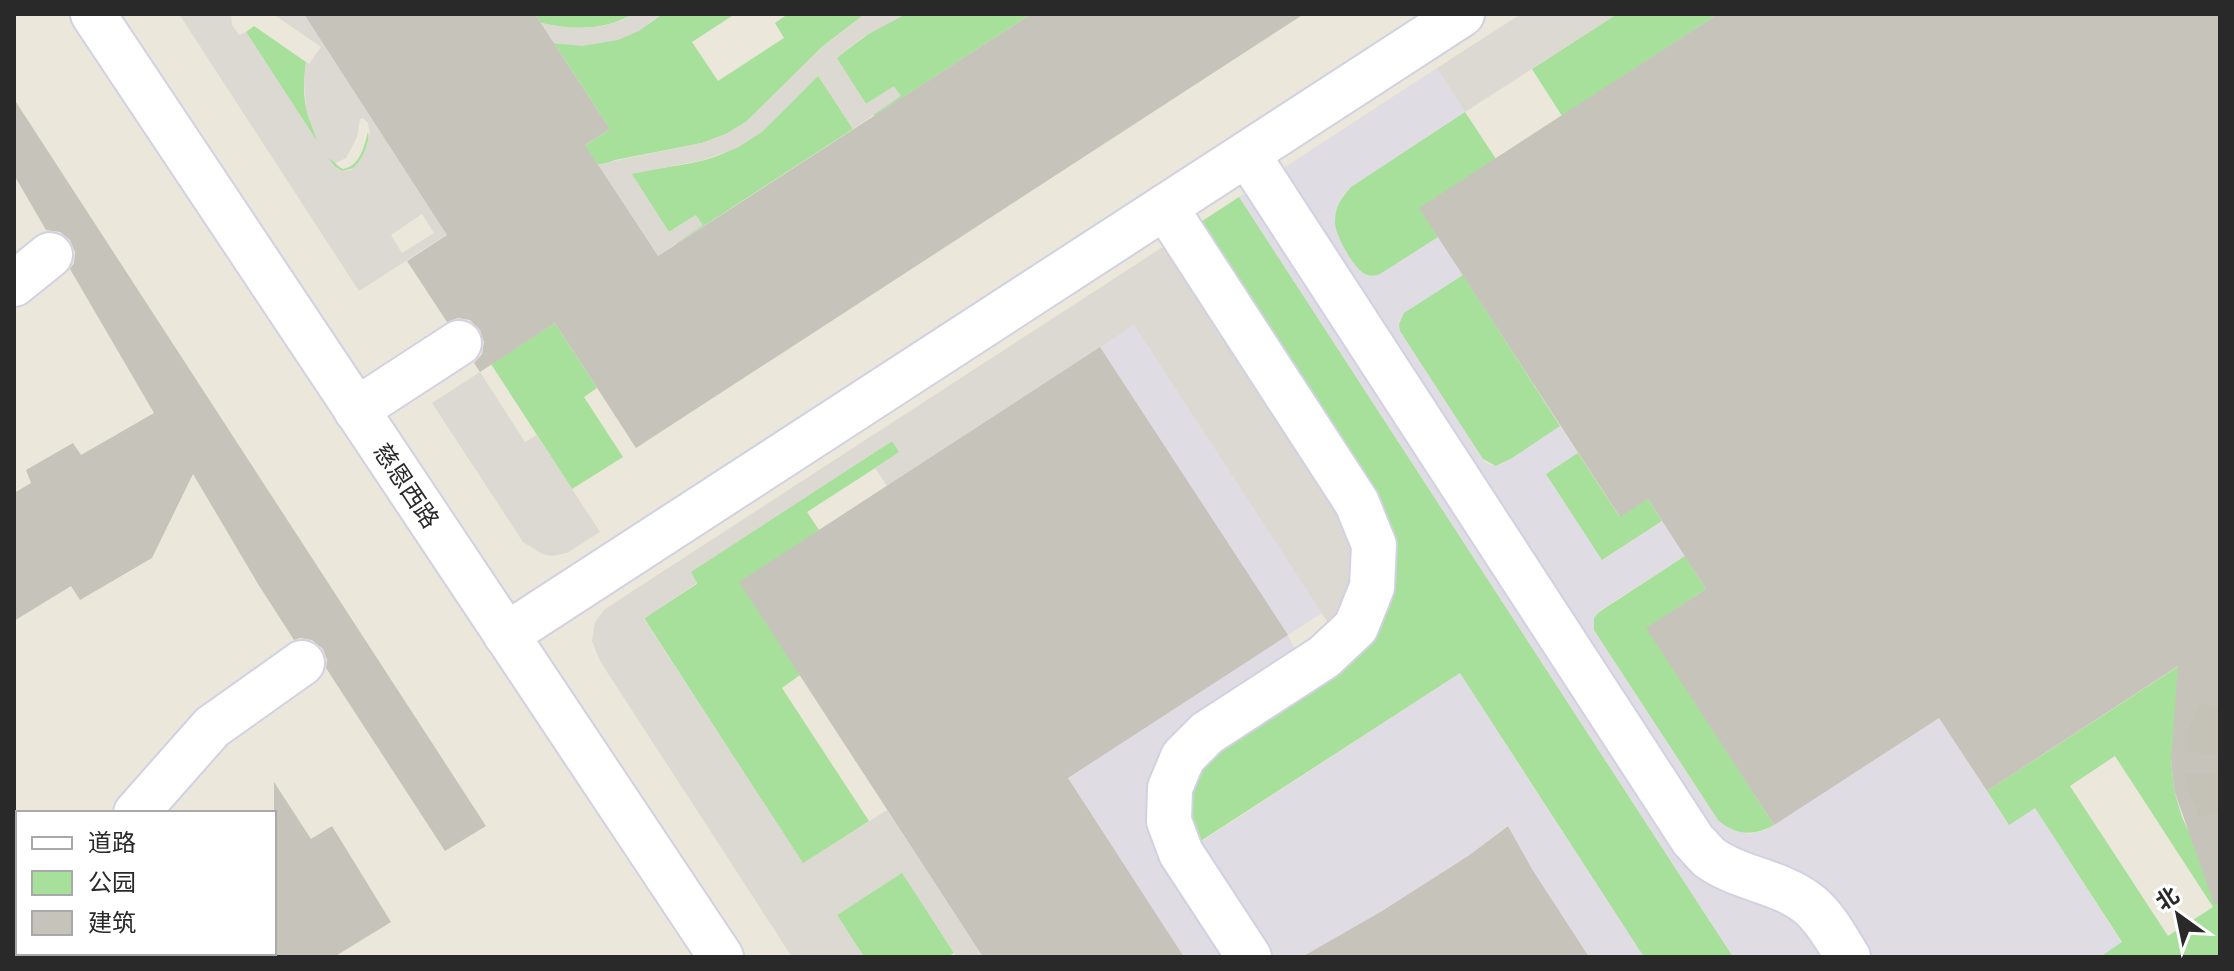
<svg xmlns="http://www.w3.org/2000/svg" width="2234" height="971" font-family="'DejaVu Sans','Noto Sans SC',sans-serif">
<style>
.industrial{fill:#dfdce3}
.green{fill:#a7e09a;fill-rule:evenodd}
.plaza{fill:#dbd9d2;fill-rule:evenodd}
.building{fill:#c6c3bb}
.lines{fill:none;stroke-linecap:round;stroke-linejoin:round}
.minor-tunnel{stroke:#c4c1b7;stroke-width:44;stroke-dasharray:44 22;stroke-linecap:butt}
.minor-casing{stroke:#d1d1e2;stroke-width:48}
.minor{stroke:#fff;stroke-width:44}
.labels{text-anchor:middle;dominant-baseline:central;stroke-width:6;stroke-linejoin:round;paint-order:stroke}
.street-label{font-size:24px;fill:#292929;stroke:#fff}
</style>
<rect width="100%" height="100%" fill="#ebe7db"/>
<g class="industrial">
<path d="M1437,68l28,44 -114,75 -8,8 -7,16 -1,9 3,16 22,34 12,6 17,-8 49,-31 25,38 -58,38 -6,9 1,7 84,132 6,4h10l60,-39 18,27 -31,21 56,86 59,-39 23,35 -86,55 -5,10v9l122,187 16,13 17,4 16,-4 174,-112 69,106 27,-16 87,135 -22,14h-367l-494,-760z"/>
<path d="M1134,325l188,288 -34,22 8,17 -131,103 65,202h-46l-116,-179 219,-143 -187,-288z"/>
<path d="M1460,673l184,284h-55l-57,-88 -24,-44 -40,31 -86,55 -44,25 16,21h-81l-74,-114z"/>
</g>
<g class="green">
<path d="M535,14h98c-29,17 -60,16 -92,9z"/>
<path d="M662,14h73l-43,28 26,39 66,-43 -9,-15 13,-9h77l-42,32 -77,76 -20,12 -24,9 -87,17 -139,56 134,-87 -56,-86c41,5 76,-2 108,-29z"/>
<path d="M906,14h125l-157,102 -1,-2 20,-27 -27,17 -30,-46 35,-26z"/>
<path d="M1617,14h101l-156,102 -30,-47z"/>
<path d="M254,26l52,36c-5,39 -1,57 21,89 6,8 8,14 16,18 17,-3 21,-22 25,-37 3,12 -6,27 -14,36l-12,3 -10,-6 -86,-133z"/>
<path d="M818,75l35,54 -177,115 -1,-1 21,-28 -27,17 -38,-58c24,-6 50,-8 74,-14 49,-14 79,-50 113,-85z"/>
<path d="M1465,112l31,47 -58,78 -58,37c-6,2 -12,3 -18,-2 -10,-8 -28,-38 -27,-51 0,-15 7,-24 16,-34z"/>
<path d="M1239,197l494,760h-89l-184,-284 -261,169 74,115h-5l-83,-137 12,-56 150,-103 -151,-436z"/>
<path d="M1463,275l97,151 -48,32 -16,8 -13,-7 -83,-128 -1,-7 5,-11z"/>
<path d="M555,323l42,65 -13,9 39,60 -51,32 -81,-125z"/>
<path d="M892,441l8,11 -93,60 12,18 -19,145 -18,13 87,133 -66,43 -159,-246 53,-34 -7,-12z"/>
<path d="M1578,453l41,63 29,-17 14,22 -60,39 -56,-86z"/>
<path d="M1685,556l21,33 -59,39 127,197c-20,11 -38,11 -56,-5l-124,-190v-12l5,-6z"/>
<path d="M2220,639l-49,120 3,31 8,27 6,13 32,49v78h-120l22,-15 -87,-134 -26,17 -22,-34zM2115,756l98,151 -45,29 -98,-150z"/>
<path d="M902,872l52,81 -7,4h-83l-27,-42z"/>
</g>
<g class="plaza">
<path d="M179,14h52l1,11 7,10 7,-3 71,109 -11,-32 -2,-28 2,-19 3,2 12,-17 -48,-33h31l109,168 182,-17 107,-22 24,-9 20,-12 77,-76 42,-32h41l-43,23 -26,21 29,46 28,-18 7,10 -48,33 -35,-53 -56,56 -25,16 -34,12 -71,14 37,58 27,-17 7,10 -45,31 -204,-26 -95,61zM363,118l5,5 2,11 -6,19 -6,10 -7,7 -6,1 -8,-2 -9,-11 8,5 10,-5 11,-21 3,-18zM422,214l12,19 -32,20 -11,-18z"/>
<path d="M633,14h29l-23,17 -21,9 -36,6 -28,-3 -13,-20 21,4 21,1 20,-2 20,-6z"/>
<path d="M1521,14h96l-152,98 -28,-44z"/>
<path d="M1169,243l184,288 3,58 -25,35 -4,-3 -193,-296 -247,161 -12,-18 24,-16 -7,-11 -201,131 6,11 -53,36 159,244 84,-53 96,147h-26l-55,-84 -65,42 27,42h-72l-192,-296 -8,-20 3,-19 10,-13z"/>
<path d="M480,372l45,70 12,-7 63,97 -33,21 -15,3 -10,-2 -19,-12 -91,-139z"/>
</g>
<g class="building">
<path d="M304,14h231l75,115 -25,16 73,111 373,-242h273l-668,434 -81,-125 -75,49 -6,-9 8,-9 2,-12 -4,-12 -10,-10 -12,-2 -11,4 -40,-61 40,-26z"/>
<path d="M1718,14h502v889l-6,1 -40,-114 -3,-31 7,-93 -191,125 -48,-73 -165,107 -128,-197 60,-39 -58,-90 -28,18 -201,-309z"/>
<path d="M14,99l472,727 -41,25 -119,-183 1,-8 -4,-11 -11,-9 -12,-2 -6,2 -36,-56 -65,-110 -41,84 -72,42 -9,-14 -57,35v-128l17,-10 -5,-13 47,-27 8,12 73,-42 -84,-144 4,-6 1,-11 -5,-12 -10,-8 -14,-2 -32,-55z"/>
<path d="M1100,347l188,288 -220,143 116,179h-201l-244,-375z"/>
<path d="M274,782l37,57 21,-13 59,96 -57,35h-60z"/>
<path d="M1508,826l24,43 57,88h-287l80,-46 86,-55z"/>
</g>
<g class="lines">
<path class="minor-tunnel" d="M2220,711l-10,25 -2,44 12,29"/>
<defs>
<g id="minor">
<path d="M93,14l628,943"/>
<path d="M1247,154l446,686c6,6 11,13 17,18 31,22 72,23 101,48 16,14 26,34 37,51"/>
<path d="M1165,207l192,296 17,42 -2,42 -16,40 -32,30 -117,76 -24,24 -13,31 -1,33 12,32 68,104"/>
<path d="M14,284l36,-29"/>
<path d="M356,410l103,-67"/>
<path d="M506,635l956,-621"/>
<path d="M136,813l76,-86 90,-64"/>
<path d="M14,930l4,-3"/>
</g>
</defs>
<use href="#minor" class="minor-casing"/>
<use href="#minor" class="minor"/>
</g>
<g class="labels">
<g class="street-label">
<text transform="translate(406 486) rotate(56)">慈恩西路</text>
</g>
</g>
<rect width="2234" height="971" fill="none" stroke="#292929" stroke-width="32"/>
<rect x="16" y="811" width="260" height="144" fill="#ffffff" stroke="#a9a9a9" stroke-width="2"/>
<rect x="32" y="837" width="40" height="12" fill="#ffffff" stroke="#a9a9a9" stroke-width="2"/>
<text x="88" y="851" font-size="24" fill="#292929">道路</text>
<rect x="32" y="871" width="40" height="24" fill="#a7e09a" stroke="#a9a9a9" stroke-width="2"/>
<text x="88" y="891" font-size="24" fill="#292929">公园</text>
<rect x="32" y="911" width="40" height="24" fill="#c6c3bb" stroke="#a9a9a9" stroke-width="2"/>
<text x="88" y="931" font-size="24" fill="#292929">建筑</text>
<g transform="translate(2178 915) rotate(327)" stroke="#ffffff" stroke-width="6" paint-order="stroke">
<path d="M0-6L14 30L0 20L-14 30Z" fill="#292929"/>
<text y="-12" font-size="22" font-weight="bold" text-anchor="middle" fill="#292929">北</text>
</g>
</svg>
